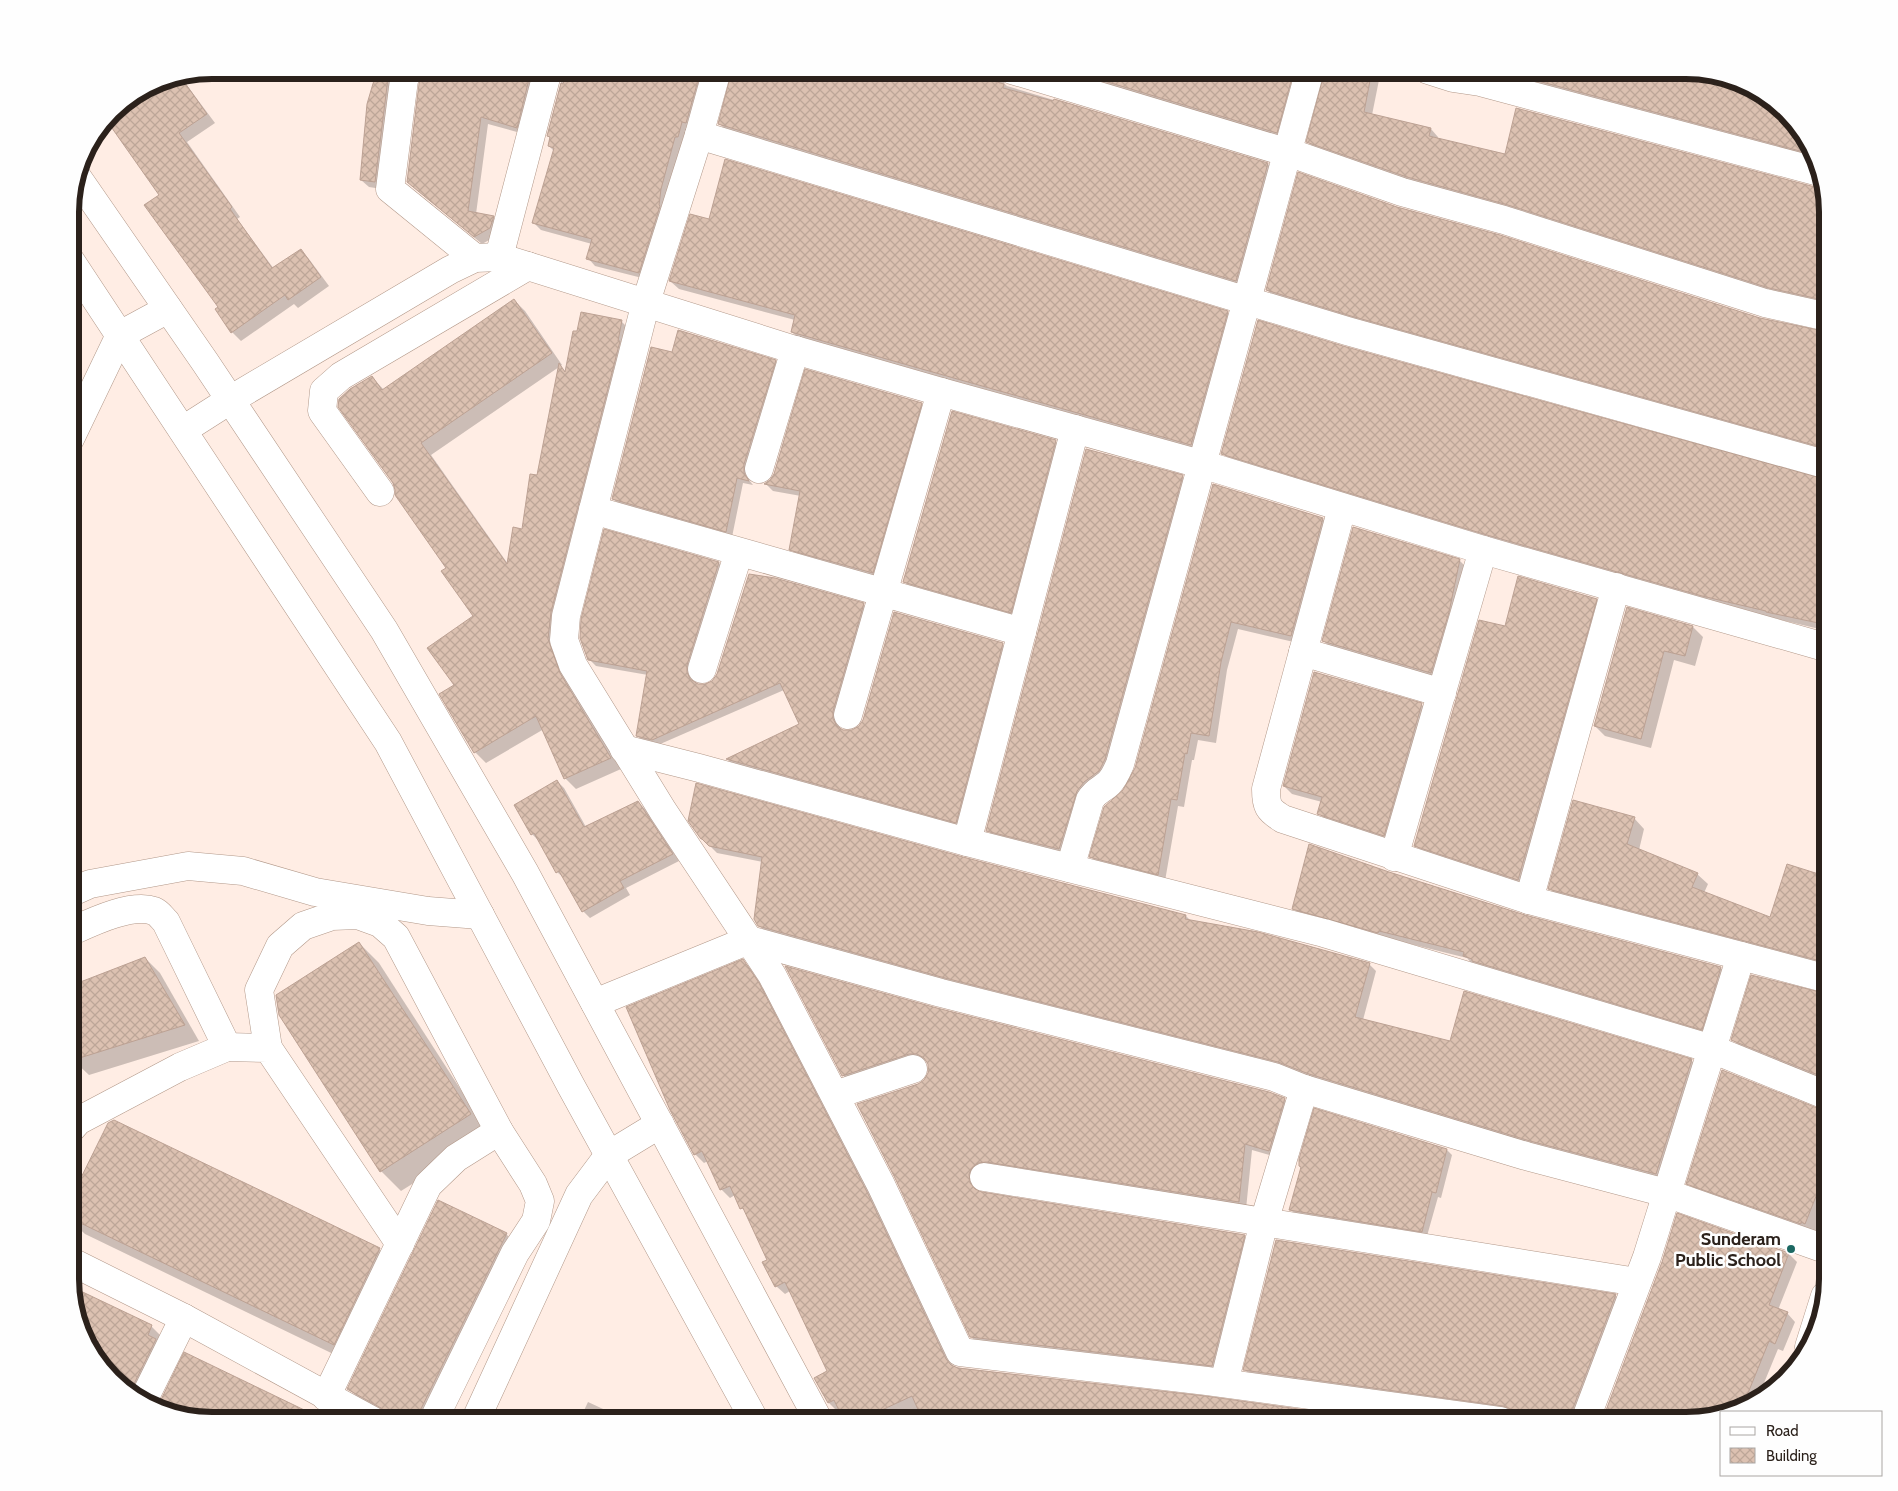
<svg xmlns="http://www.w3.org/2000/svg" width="1898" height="1491" font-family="Cabin,sans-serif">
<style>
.shadow{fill:#0003;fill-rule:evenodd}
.building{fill:url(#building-cross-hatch);stroke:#bca193}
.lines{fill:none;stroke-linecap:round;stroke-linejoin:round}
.minor-casing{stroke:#b29889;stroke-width:29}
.secondary-casing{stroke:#b29889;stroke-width:29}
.minor{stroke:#fff;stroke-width:28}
.secondary{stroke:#fff;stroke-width:28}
.poi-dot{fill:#1c6862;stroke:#fefefe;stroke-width:2}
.labels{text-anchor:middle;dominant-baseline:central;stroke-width:5;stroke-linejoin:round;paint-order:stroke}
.poi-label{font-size:18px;font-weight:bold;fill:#2b211b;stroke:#fefefe;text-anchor:end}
.rim{fill:none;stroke:#2b211b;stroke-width:6}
</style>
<defs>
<pattern id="building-cross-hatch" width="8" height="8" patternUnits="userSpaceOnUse" patternTransform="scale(1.25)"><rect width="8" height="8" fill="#dcc1b1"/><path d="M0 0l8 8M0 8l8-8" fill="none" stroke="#bda698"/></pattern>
</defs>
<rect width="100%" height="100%" fill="#ffede4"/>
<g class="shadow">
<path d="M379,70h23l-20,119 -13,-2 -8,-7z"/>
<path d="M424,70h118l-18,64 -36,-10 -12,90 17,3 7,7 -2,11 -16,9 -74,-62z"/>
<path d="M564,70h147l-26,74 -3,-1 -36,136 -51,-13 -7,-8 4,-14 -51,-14 -7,-7 20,-72 -5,-5 2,-7 -3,-3z"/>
<path d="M733,70h273l-2,3v10l3,3 261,78 7,8 -32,116 -516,-156 -7,-8z"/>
<path d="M1052,70h252l-20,70z"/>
<path d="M1326,70h55l-9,45 59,14 7,8 -1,3 69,15 316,33 6,24v94l-50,-11 -363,-111 -100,-35 -7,-7z"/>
<path d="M1467,70h219l46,8 41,22 40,50 3,10z"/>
<path d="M180,76l35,47 -28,19 53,75 -3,2 37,50 27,-19 8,9 20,27 -31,22 -4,-4 -53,37 -9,-9 -16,-22 4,-3 -59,-112 -54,-75 11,-15 38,-23 2,4z"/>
<path d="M1396,208l365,111 67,14v120l-553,-156 -8,-7z"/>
<path d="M670,281l557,31 8,8 -36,133 -399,-113 -8,-8 3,-12 -116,-31z"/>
<path d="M514,300l11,11 37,54 -2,1 6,6 55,-51 11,11 -71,292 60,145 -45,20 -11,-11 -21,-49 -58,34 -11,-11 -20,-66 20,-70 -27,-48 -76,-191 12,13zM559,367l-21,109 -15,54 -15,34 -77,-109z"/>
<path d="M1342,347l486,134v150l-118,-28 -480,-142 -7,-8z"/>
<path d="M673,353l102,8 6,6 -32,104v9l4,5 -10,-2 -11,54 -113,-33 -6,-5z"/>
<path d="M921,404l8,7 -49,169 -82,-23 -7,-8 10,-53 -28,-5 -7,-7z"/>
<path d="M1055,441l8,8 -44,171 -107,-30 -8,-9z"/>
<path d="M1182,476l7,8 -77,282 -46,90 -71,-19 -8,-7z"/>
<path d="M1214,485l109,34 7,7 -32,117 -60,-14 -11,41 -11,73 -18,-3 -4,20h-2l-8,47 -6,-1 -13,75 -67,-17 -7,-7 45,-88z"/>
<path d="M1354,528l106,33 8,8 -28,112 -108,-31 -8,-9z"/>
<path d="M605,531l114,32 6,6 -32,102 -1,8 2,4 11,3 158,-82 6,6 -30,107v9l4,5h10l7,-4 4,-7 138,-76 6,6 -46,178 -229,-63 -5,-5 72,-35 -16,-35 -126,55 -15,-3 -6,-7 11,-60 -52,-9 -7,-7z"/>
<path d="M1596,600l8,7 -78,280 -103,-34 -8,-8 91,-217z"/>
<path d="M1628,609l65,18 10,10 -8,29 -21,-6 -23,88 -46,-12 -10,-10z"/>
<path d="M1315,673l107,32 8,8 -38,130 -65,-21 -8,-9 3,-11 -30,-8 -8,-8z"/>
<path d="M557,781l7,7 22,39 52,-25 7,7 34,52 -53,27 4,7 -40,23 -7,-7 -18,-32 -8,-7 -18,-31 -7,-7 -16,-29z"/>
<path d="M1634,818l10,11 -5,21 58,24 11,10 -4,9 67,26 57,-41v92l-268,-71 -10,-10z"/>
<path d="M709,845l254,13 223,58 5,5 178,43 7,7 -13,49 88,22 14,-49 227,68 6,6 -35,113 -896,-247 -8,-7 4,-64 -46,-9z"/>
<path d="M1389,873l135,43 197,52 8,9 -19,61 -237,-73 -6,-7 -165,-41 -9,-9z"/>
<path d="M359,943l20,20 111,172 -89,56 -20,-20 -101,-156z"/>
<path d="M145,958l15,15 39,68 -110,34 -16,-15 -3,-9z"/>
<path d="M743,961l8,8 16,24 108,209 78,165 423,54h-531l-5,-11 -3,1 -8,-8v-31l-39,-81 -5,3 -9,-8 -8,-26 -20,-46 -6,-6 -7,-13 -5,3 -9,-9 -13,-28 -4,2 -9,-9z"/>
<path d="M1828,995v89l-85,-34 -10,-10z"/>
<path d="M937,1009l347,90 7,7 -15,51 -24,-7 -6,59 -271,-26 2,9 267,44 7,7 -32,129 -240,-28 -8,-7 -52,-252 6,-4 4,-8 -1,-11 -3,-2 -9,1 -66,22 -7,-8z"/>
<path d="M70,1078l4,3 -4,7z"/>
<path d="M1828,1112v91l-12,30 -118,-39 -10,-11z"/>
<path d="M114,1121l265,128 20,20 -45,95 -269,-130 -15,-14v-17z"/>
<path d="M1447,1150l5,5 -11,43 -3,-1 -11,39 -131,-21 -5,-5 11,-43z"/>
<path d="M506,1234l20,20 -81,167h-55l-21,-12 -20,-20z"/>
<path d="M1277,1241l339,55 8,8 -44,117h-63v-6l-4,-1 -260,-36 -8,-8z"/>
<path d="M1789,1254l8,8 -19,48 9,3 8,9 -12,29 -5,-2 -21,51 -9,6 -62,15z"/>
<path d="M70,1287l81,39 20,20 -18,60 -28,-15 -40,-49z"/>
<path d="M588,1402l41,19h-50z"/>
</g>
<g class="building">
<path d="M377,70h14l-3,8 -13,104 -15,-2 7,-76z"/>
<path d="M423,70h87l20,5 -13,53 -36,-11 -13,94 26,5 -4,12 -16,9 -67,-55 12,-98z"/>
<path d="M567,70h39l36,10 2,-10h57l-15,53 -4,-1 -4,15h-3l-14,52 -2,16 1,1 -21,67 -53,-14 6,-20 -60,-16 22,-75 -6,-2 2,-9 -3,-1 14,-53 2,1z"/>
<path d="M732,70h220l52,14 -1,4 50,13 1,-2 214,64 -32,118 -518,-157z"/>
<path d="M1082,70h212l-17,63 -196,-59z"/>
<path d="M1325,70h47l-8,42 67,16 -2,8 76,18 11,-46 299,79h7l6,25v89l-59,-13 -261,-83 -101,-28 -101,-35z"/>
<path d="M1525,70h161l46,8 41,22 40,50 2,5 -292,-78z"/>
<path d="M180,76l27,38 -28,19 53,74 -2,2 42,59 29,-19 20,28 -33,23 -3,-5 -54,38 -16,-24 3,-2 -74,-102 15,-10 -52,-74 59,-42z"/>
<path d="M725,159l503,152 -37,134 -400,-113 4,-17 -126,-34 21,-67 19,5z"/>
<path d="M1298,172l99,35 103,28 260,83 68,14v117l-477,-133 -85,-26z"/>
<path d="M514,299l38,54 -131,90 86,121 6,-37 9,2 8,-55 7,1 22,-112 6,9 8,-41h4l4,-19 41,8 -4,21h2l-69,271 -3,27 12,34 51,85 -47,21 -28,-63 -62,37 -35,-59 15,-9 -27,-37 46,-32 -32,-45 5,-3 -51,-73v-5l-2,-7 -55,-76 1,-8 11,-10 22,-13 10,14z"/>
<path d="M1258,320l85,26 485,134v145l-62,-13v-1l-64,-15 -215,-61 -266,-81z"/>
<path d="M678,330l98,30 -32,104v9l5,8 -12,-3 -11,54 -114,-33 39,-152 21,5z"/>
<path d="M805,369l117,34 -49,170 -84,-23 11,-59 -36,-7 6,-4 4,-6z"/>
<path d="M952,411l104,29 -45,173 -108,-31z"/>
<path d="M1086,449l97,26 -78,284 -6,12 -15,11 -7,9 -18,58 -73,-18z"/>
<path d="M1213,484l110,34 -32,118 -60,-14 -10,40 -12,74 -18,-3 -4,21 -2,-1 -8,47 -6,-1 -13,76 -69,-18 15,-50 19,-17 12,-22z"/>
<path d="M1353,527l107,32 -11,53 -18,61 -109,-32z"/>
<path d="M604,529l115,33 -32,103v7l3,7 8,5h7l7,-3 5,-7 32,-100 26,4 89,25 -31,108v8l4,7 6,4h9l7,-4 4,-6 31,-108 109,31 -47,180 -230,-64 73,-35 -19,-41 -128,57 -16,-4 11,-65 -59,-11 -8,-22 1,-19z"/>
<path d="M1518,576l79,23 -79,281 -104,-34 65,-226 26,6z"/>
<path d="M1627,607l66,19 -8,30 -21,-5 -23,88 -47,-13z"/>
<path d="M1314,672l108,31 -38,133 -67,-22 5,-17 -39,-11z"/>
<path d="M557,780l27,47 54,-26 35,53 -53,27 4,7 -42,24 -23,-41 -3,2 -22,-40 -3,2 -17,-30z"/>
<path d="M696,783l267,74 223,58 -1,4 73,13 112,31 -15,54 95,24 14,-50 228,68 -36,115 -126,-33 -221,-67 -31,-12 -333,-84 -187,-52 -4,-7 8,-62 -53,-11 -7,-7h-1l-13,-18z"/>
<path d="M1573,800l62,17 -8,27 71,29 -6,14 78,30 17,-53 41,13v86l-280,-74z"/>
<path d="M1309,844l80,28 136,43 196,52 -19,63 -230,-69v-2l-9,-3 1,-4 -85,-21 -1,2 -86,-24z"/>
<path d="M359,942l112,172 -91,58 -101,-157 -3,-20z"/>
<path d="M145,957l40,68 -115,36v-75z"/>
<path d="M743,959l16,24 108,209 79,167 5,6 7,3 247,28 180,25h-462l-11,-25 -54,25h-14l-10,-21 -6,3 -14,-25 13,-7 -42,-89 -10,5 -13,-25 5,-2 -24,-52 -3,1 -10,-23 -10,4 -18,-39 -8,4 -24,-45 -44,-103z"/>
<path d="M785,966l152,42 332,84 16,6 -16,53 -24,-7 -6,58 -253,-40 -8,1 -6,5 -3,6 1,9 5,6 7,3 263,43 -33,131 -242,-29 -75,-159 -38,-74 61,-20 6,-4 4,-7v-9l-4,-6 -7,-4h-8l-67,22z"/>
<path d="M1751,975l77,19v85l-97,-39z"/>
<path d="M1722,1070l100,40 6,1v55l-23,58 -4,-2v2l-115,-40z"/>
<path d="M1314,1108l133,41 -11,44 -4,-1 -10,40 -133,-22 12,-43 -2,-1v-7z"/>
<path d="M114,1120l266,128 -46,97 -264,-127v-18l38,-77z"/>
<path d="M438,1200l69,33 -92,188h-26l-2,-8 -6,-5 -34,-19z"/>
<path d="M1677,1213l112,40 -20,52 19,7 -13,32 -6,-3 -27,67 -56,13h-84l60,-159z"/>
<path d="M1276,1240l340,54 -46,122 -23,-4 -1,9h-30l-1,-6 -4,-6 -8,-3 -260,-36z"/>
<path d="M70,1286l82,39 -4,10 8,4 -27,55 -4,-3 -40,-49z"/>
<path d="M184,1352l141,68 3,-6 12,7h-128l-46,-8 -9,-5z"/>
</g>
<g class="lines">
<defs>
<g id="minor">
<path d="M408,70l-4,10 -14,109 85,69"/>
<path d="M717,70l-18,65 648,196 481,134"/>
<path d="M1012,70l290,87 100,35 102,28 261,83 63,14"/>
<path d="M1428,70l25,8 27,4 339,90"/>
<path d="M699,135l-53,167 -80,314 -2,24 9,25 90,146 109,164 109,210 79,167 247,29 294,40"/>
<path d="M499,257l49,-187"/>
<path d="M183,430l47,-30 220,-130 25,-12 24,-1 296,93 146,42 270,75 272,83 345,98"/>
<path d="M70,439l50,-104 48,-26"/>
<path d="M759,469l36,-119"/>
<path d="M380,492l-58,-81 2,-20 17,-15 187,-110"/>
<path d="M1342,508l-76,281c0,17 2,21 17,30l246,81 299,79"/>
<path d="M593,510l429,122"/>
<path d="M1303,652l139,41"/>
<path d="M702,669l37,-117"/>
<path d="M848,715l93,-323"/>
<path d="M624,749l75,19 268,74 357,91 388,116 -65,208 -62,164"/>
<path d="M967,842l108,-413"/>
<path d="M1394,857l89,-307"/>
<path d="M1070,868l20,-68c6,-10 12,-10 19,-17 5,-5 8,-12 11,-19l190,-694"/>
<path d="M70,893l20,-9 98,-18 55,5 72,21 113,19 52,4"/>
<path d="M1529,900l87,-313"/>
<path d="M70,932c22,-10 61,-29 84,-21 5,2 8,7 12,11l61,125"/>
<path d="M1741,956l-29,93 116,47"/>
<path d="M595,1003l154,-63 192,53 333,84 30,12 222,67 140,37 162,57"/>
<path d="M268,1048l-9,-58 21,-44 23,-20 29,-10 26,-1 22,8 16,14 103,194 34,53 7,17 -4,20 -21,32 -82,168"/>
<path d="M835,1095l78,-26"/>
<path d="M70,1130l8,-9 102,-54 47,-20 41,1 132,196"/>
<path d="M984,1177l653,105"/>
<path d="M70,1261l114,57 189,103"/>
<path d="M1809,1347l16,-51"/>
<path d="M1224,1383l40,-161 40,-133"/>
<path d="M326,1397l102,-212 28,-27 43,-27"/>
<path d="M143,1401l41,-83"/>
<path d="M475,1421l104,-226 30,-40 51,-31"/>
</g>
<g id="secondary">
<path d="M77,177l128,185 179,268 141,243 294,548"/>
<path d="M70,260l318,482 183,344 184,335"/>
</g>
</defs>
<use href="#minor" class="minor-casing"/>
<use href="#secondary" class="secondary-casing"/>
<use href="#minor" class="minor"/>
<use href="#secondary" class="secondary"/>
</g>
<circle class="poi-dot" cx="1791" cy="1249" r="5"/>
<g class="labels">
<g class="poi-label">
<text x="1781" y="1239">Sunderam<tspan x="1781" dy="21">Public School</tspan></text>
</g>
</g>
<path d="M0 0H1898V1491H0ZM212 79H1686A133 133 0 0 1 1819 212V1279A133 133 0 0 1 1686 1412H212A133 133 0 0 1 79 1279V212A133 133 0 0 1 212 79Z" fill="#fefefe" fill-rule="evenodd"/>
<path class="rim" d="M212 79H1686A133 133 0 0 1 1819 212V1279A133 133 0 0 1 1686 1412H212A133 133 0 0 1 79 1279V212A133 133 0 0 1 212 79Z"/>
<rect x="1720" y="1411" width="162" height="65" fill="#fefefe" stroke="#aaa6a3"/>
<rect x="1730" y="1427" width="25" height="8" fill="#ffffff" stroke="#aaa6a3"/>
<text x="1766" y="1436" font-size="15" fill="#2b211b">Road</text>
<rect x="1730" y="1448" width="25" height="15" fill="url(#building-cross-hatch)" stroke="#aaa6a3"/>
<text x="1766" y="1461" font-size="15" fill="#2b211b">Building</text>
</svg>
